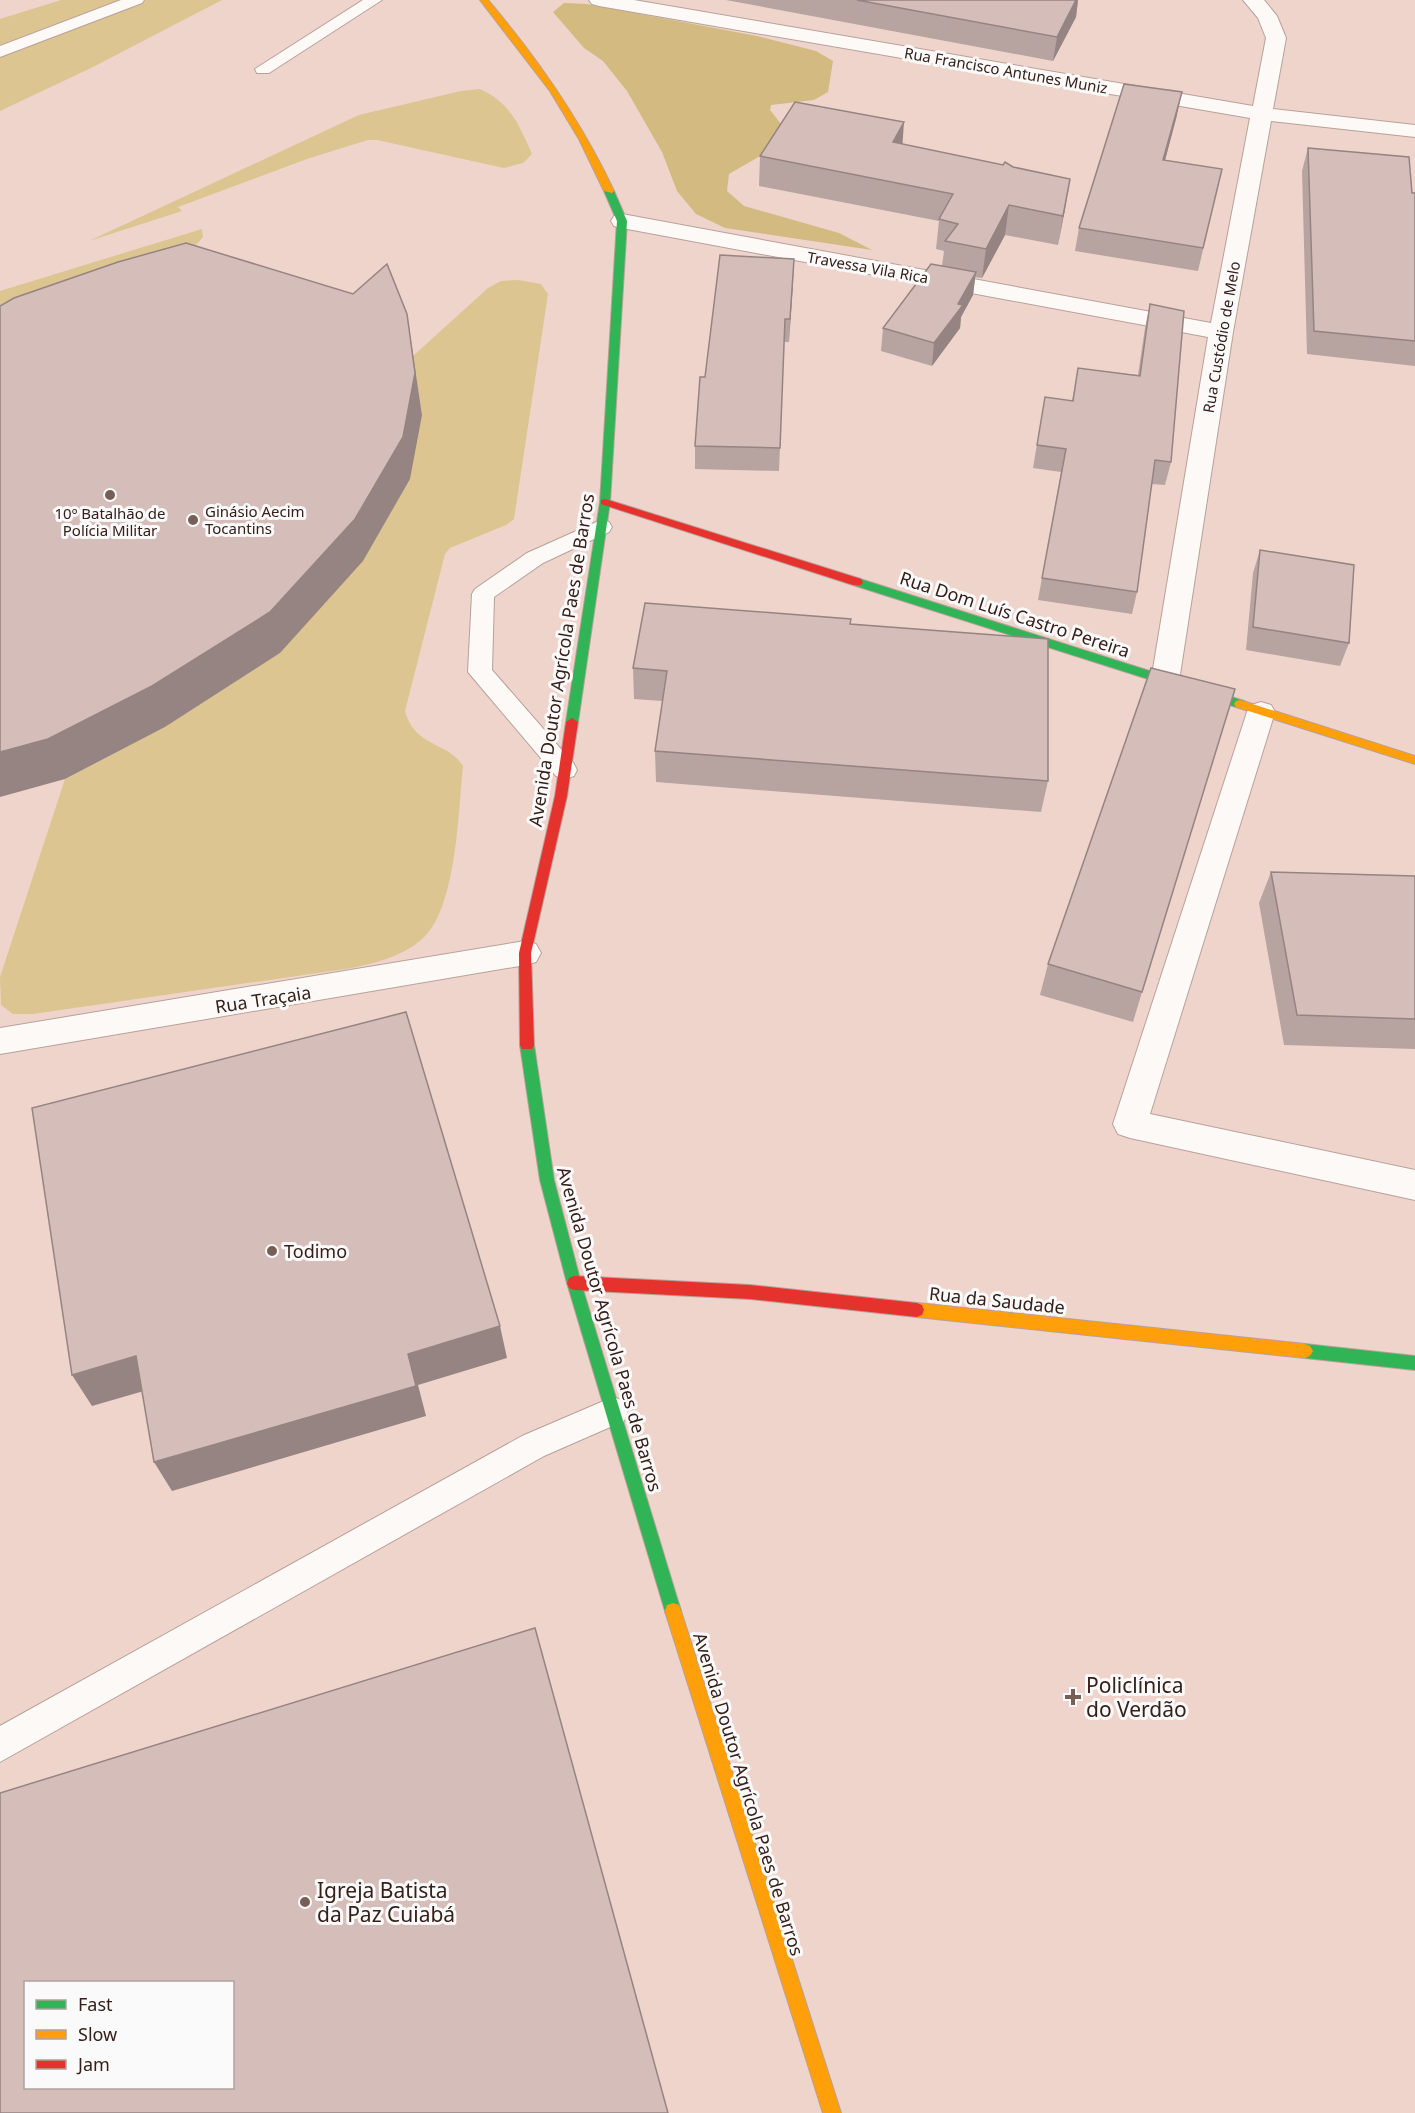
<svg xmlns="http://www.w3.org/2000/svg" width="1415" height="2113" font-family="'Noto Sans',sans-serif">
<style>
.green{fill:#dcc590}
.forest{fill:#d2ba80}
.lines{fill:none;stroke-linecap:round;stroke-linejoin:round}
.lane-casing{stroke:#b8a19a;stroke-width:2}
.street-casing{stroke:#b8a19a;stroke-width:2}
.fast-casing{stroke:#b8a19a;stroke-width:2}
.slow-casing{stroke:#b8a19a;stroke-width:2}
.jam-casing{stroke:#b8a19a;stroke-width:2}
.lane{fill:#fdf9f7;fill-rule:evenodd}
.street{fill:#fdf9f7;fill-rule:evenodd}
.fast{fill:#30b455;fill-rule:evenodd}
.slow{fill:#ff9f0a;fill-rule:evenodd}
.jam{fill:#e5322d;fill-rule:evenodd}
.wall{fill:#b7a3a0}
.shaded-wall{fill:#958482}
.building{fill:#d5bdba;stroke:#958482;stroke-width:1.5;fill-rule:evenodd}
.poi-dot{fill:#775f58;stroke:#fafafa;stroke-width:2}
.labels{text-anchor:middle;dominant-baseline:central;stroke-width:6;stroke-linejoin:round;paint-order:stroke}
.far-street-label{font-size:15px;fill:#372019;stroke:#fafafa}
.far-poi-label{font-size:15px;fill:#372019;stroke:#fafafa;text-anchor:start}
.street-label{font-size:18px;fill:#372019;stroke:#fafafa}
.poi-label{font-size:18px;fill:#372019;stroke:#fafafa;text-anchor:start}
.near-poi-label{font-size:21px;fill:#372019;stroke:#fafafa;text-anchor:start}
</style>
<rect width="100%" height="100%" fill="#efd4cc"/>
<g class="green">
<path d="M61,0h161l-129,67 -93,44v-92z"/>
<path d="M480,89c31,14 39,36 52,65l-9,9 -19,5 -127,-28h-9l-61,19 -129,48 4,4 -93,30 270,-126 102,-24z"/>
<path d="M202,229l1,8 -13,15 -190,73v-34z"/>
<path d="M518,280l23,4 7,10 -34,225 -8,6 -56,23 -5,6 -40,157c10,37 44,31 58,55 -5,46 -6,146 -43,175 -20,16 -45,22 -68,27l-319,46h-20l-12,-9 -1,-28 65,-198 100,-52 115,-74 142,-238 -9,-59 75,-68 13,-7z"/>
</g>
<path class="forest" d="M564,3l23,1 170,32 59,15 17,10 -5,31 -14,8 -43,5 -1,5 15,19 -13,20 -43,25 -2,17 17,15 95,27 33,17 -147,-22 -29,-14 -19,-23 -15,-39 -35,-61 -24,-30 -19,-13 -31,-36z"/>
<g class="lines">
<defs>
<g id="lane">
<path d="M121,0h23l-2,3 -142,54v-11z"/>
<path d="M363,0h19l-113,73h-12l-2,-4z"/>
<path d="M601,520l8,2 3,5 -3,5 -66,31 -49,34 -2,73 82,94 3,6 -3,6 -9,3 -9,-3 -88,-104 4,-78 3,-5 52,-36z"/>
<path d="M613,1397l11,4 4,10 -4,10 -80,35 -544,306v-36l522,-290z"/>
</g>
<g id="street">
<path d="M589,0h45l619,106 13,-68 -8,-20 -15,-18h21l13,16 9,22 -13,71 142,16v12l-144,-16 -38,211 -54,349 -4,7 -10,3 -10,-3 -4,-7 57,-344 -586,-109 -8,-2 -3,-5 3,-5 8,-2 589,109 39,-205 -651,-112 -7,-2z"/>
<path d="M1261,702l10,3 4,7 -125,402 265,56v30l-285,-62 -12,-4 -5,-10 134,-412 4,-7z"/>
<path d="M525,941l11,3 5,9 -5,9 -11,3 -525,89v-26z"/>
</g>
<g id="fast">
<path d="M609,188l5,3 13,30 -17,281 -32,220 -6,4 -6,-4 34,-220 17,-281 -13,-30z"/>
<path d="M857,578l387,123 2,3 -2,3h-8l-383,-122v-6z"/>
<path d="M527,1040l5,1 2,4 20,135 27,103 100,328 -2,6 -6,2 -6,-2 -2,-6 -98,-328 -27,-103 -20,-135 2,-4z"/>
<path d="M1305,1344l110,12v14l-110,-12 -5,-2 -3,-5 3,-5z"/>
</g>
<g id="slow">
<path d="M480,0h8c50,59 93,121 126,191l-2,2 -8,-2 -25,-52 -29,-48z"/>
<path d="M1240,700l175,56v8l-179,-57 -2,-3 2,-3z"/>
<path d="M917,1303l388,41 5,2 3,5 -3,5 -5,2 -388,-41 -5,-2 -2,-5 2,-5z"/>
<path d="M673,1603l6,2 2,6 160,502h-18l-158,-502 2,-6z"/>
</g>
<g id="jam">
<path d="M605,499l256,80 2,3 -2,3h-8l-252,-81v-4z"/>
<path d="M572,718l6,4 -11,74 -36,157 3,92 -2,4h-10l-2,-4 -1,-92 36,-157 11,-74z"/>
<path d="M574,1276l176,9 167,18 5,2 2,5 -2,5 -5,2 -167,-18 -176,-9 -5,-2 -2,-5 2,-5z"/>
</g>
</defs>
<use href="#lane" class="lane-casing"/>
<use href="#street" class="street-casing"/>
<use href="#fast" class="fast-casing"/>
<use href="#slow" class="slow-casing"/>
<use href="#jam" class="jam-casing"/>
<use href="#lane" class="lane"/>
<use href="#street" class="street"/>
<use href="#fast" class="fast"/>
<use href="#slow" class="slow"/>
<use href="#jam" class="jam"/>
</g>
<g class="wall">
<path d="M726,0h352l-2,17 -23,44z"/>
<path d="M1177,115l-12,45 57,9 -24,102 -123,-20 4,-23z"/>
<path d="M903,144l162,65 -7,36 -53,-10 -23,43 -7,-1 -2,18 -12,22 -1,11 -28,38 -51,-15 2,-23 59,-62 2,-15 -8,-2 3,-28 -180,-35 1,-30z"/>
<path d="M1308,148l107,45v173l-108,-12 -5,-183z"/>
<path d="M793,282l-4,60h-5l-5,129 -84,-2v-23l10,-69z"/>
<path d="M1150,304l21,158 -6,23 -13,-1 -15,108 -5,22 -94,-14 23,-128 -28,-4 8,-48 31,-19 6,-33 60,7 7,-47z"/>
<path d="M1260,550l89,93 -9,23 -94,-16 7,-77z"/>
<path d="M850,624l198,157 -7,31 -385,-30 -1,-31 7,-50 -28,-2 -1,-31z"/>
<path d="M1271,872l144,4v173l-131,-4 -25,-142z"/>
<path d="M1048,964l94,28 -9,30 -93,-27z"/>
</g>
<g class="shaded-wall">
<path d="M1076,0h2l-2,17 -23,44 4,-24z"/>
<path d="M1182,92l-5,23 -18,68 4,-23z"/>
<path d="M904,122l-2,29 -9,-9z"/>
<path d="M1070,179l-5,30 -7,36 5,-29z"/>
<path d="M1009,205l-4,30 -23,43 4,-29z"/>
<path d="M794,259l-1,23 -4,60 1,-23z"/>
<path d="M976,272l-3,23 -12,22 -1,11 -28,38 2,-23 24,-39z"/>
<path d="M407,314l15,101 -12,64 -47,82 -83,92 -115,74 -100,52 -65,18v-45z"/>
<path d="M500,1326l7,32 -89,27 8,31 -254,75 -18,-29 254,-108z"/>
<path d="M136,1356l18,32 -62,18 -20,-31z"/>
</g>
<g class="building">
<path d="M857,0h219l-19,37z"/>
<path d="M1124,84l58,8 -19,68 59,9 -19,79 -124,-20z"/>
<path d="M795,102l109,20 -11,20 110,23 2,-3 8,5 57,12 -7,37 -54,-11 -23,44 -41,-8 13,-17 -19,-5 14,-25 -193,-38z"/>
<path d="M1308,148l101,9 3,36h3v148l-101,-10z"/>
<path d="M186,243l167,51 34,-30 20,50 8,59 -12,64 -48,82 -85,93 -118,74 -104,53 -48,13v-446l14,-8 104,-36z"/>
<path d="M720,255l74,4 -4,60h-5l-5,129 -85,-2 5,-69h5z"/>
<path d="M931,264l45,8 -18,32 5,1 -29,38 -51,-15z"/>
<path d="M1150,304l34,7 -13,151 -16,-2 -18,132 -95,-14 24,-129 -29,-4 8,-48 28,4 5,-33 62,8z"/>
<path d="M1260,550l94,15 -5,78 -96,-16z"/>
<path d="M645,603l206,16 -1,5 198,15v142l-393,-30 12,-80 -34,-3z"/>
<path d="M1151,668l84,21 -93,303 -94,-28z"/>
<path d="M1271,872l144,4v143l-118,-4z"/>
<path d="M406,1012l94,314 -92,28 8,32 -262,76 -18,-106 -64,19 -40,-267z"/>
<path d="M535,1628l133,485h-668v-320zM26,1983h206v105h-206z"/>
</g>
<g class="poi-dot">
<circle cx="110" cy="495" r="6"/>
<circle cx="193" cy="520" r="6"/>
<circle cx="272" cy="1251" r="6"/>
<path d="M1070 1688h6v6h6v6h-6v6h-6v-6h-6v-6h6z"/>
<circle cx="305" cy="1902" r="6"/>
</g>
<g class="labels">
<g class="far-street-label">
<text transform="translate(1006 70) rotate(10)">Rua Francisco Antunes Muniz</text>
<text transform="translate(868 267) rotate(10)">Travessa Vila Rica</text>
<text transform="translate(1221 337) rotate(-80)">Rua Custódio de Melo</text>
</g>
<g class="far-poi-label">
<text x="205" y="511">Ginásio Aecim<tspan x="205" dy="17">Tocantins</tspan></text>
<text x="110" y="513" text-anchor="middle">10º Batalhão de<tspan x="110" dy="17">Polícia Militar</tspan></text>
</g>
<g class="street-label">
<text transform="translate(1015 614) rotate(18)">Rua Dom Luís Castro Pereira</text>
<text transform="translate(561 660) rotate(-81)">Avenida Doutor Agrícola Paes de Barros</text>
<text transform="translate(263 999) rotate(-9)">Rua Traçaia</text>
<text transform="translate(997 1300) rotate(6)">Rua da Saudade</text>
<text transform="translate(610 1329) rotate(74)">Avenida Doutor Agrícola Paes de Barros</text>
<text transform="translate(749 1794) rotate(73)">Avenida Doutor Agrícola Paes de Barros</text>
</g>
<g class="poi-label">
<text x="284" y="1251">Todimo</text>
</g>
<g class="near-poi-label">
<text x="1086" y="1685">Policlínica<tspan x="1086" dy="24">do Verdão</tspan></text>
<text x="317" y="1890">Igreja Batista<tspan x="317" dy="24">da Paz Cuiabá</tspan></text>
</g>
</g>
<rect x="24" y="1981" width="210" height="108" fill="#fafafa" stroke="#aca3a0" stroke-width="1.5"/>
<rect x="36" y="2000" width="30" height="9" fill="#30b455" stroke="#aca3a0" stroke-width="1.5"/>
<text x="78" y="2011" font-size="18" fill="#372019">Fast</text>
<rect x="36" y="2030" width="30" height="9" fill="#ff9f0a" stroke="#aca3a0" stroke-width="1.5"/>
<text x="78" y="2041" font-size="18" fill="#372019">Slow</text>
<rect x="36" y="2060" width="30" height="9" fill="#e5322d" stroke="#aca3a0" stroke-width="1.5"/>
<text x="78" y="2071" font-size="18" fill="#372019">Jam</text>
</svg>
